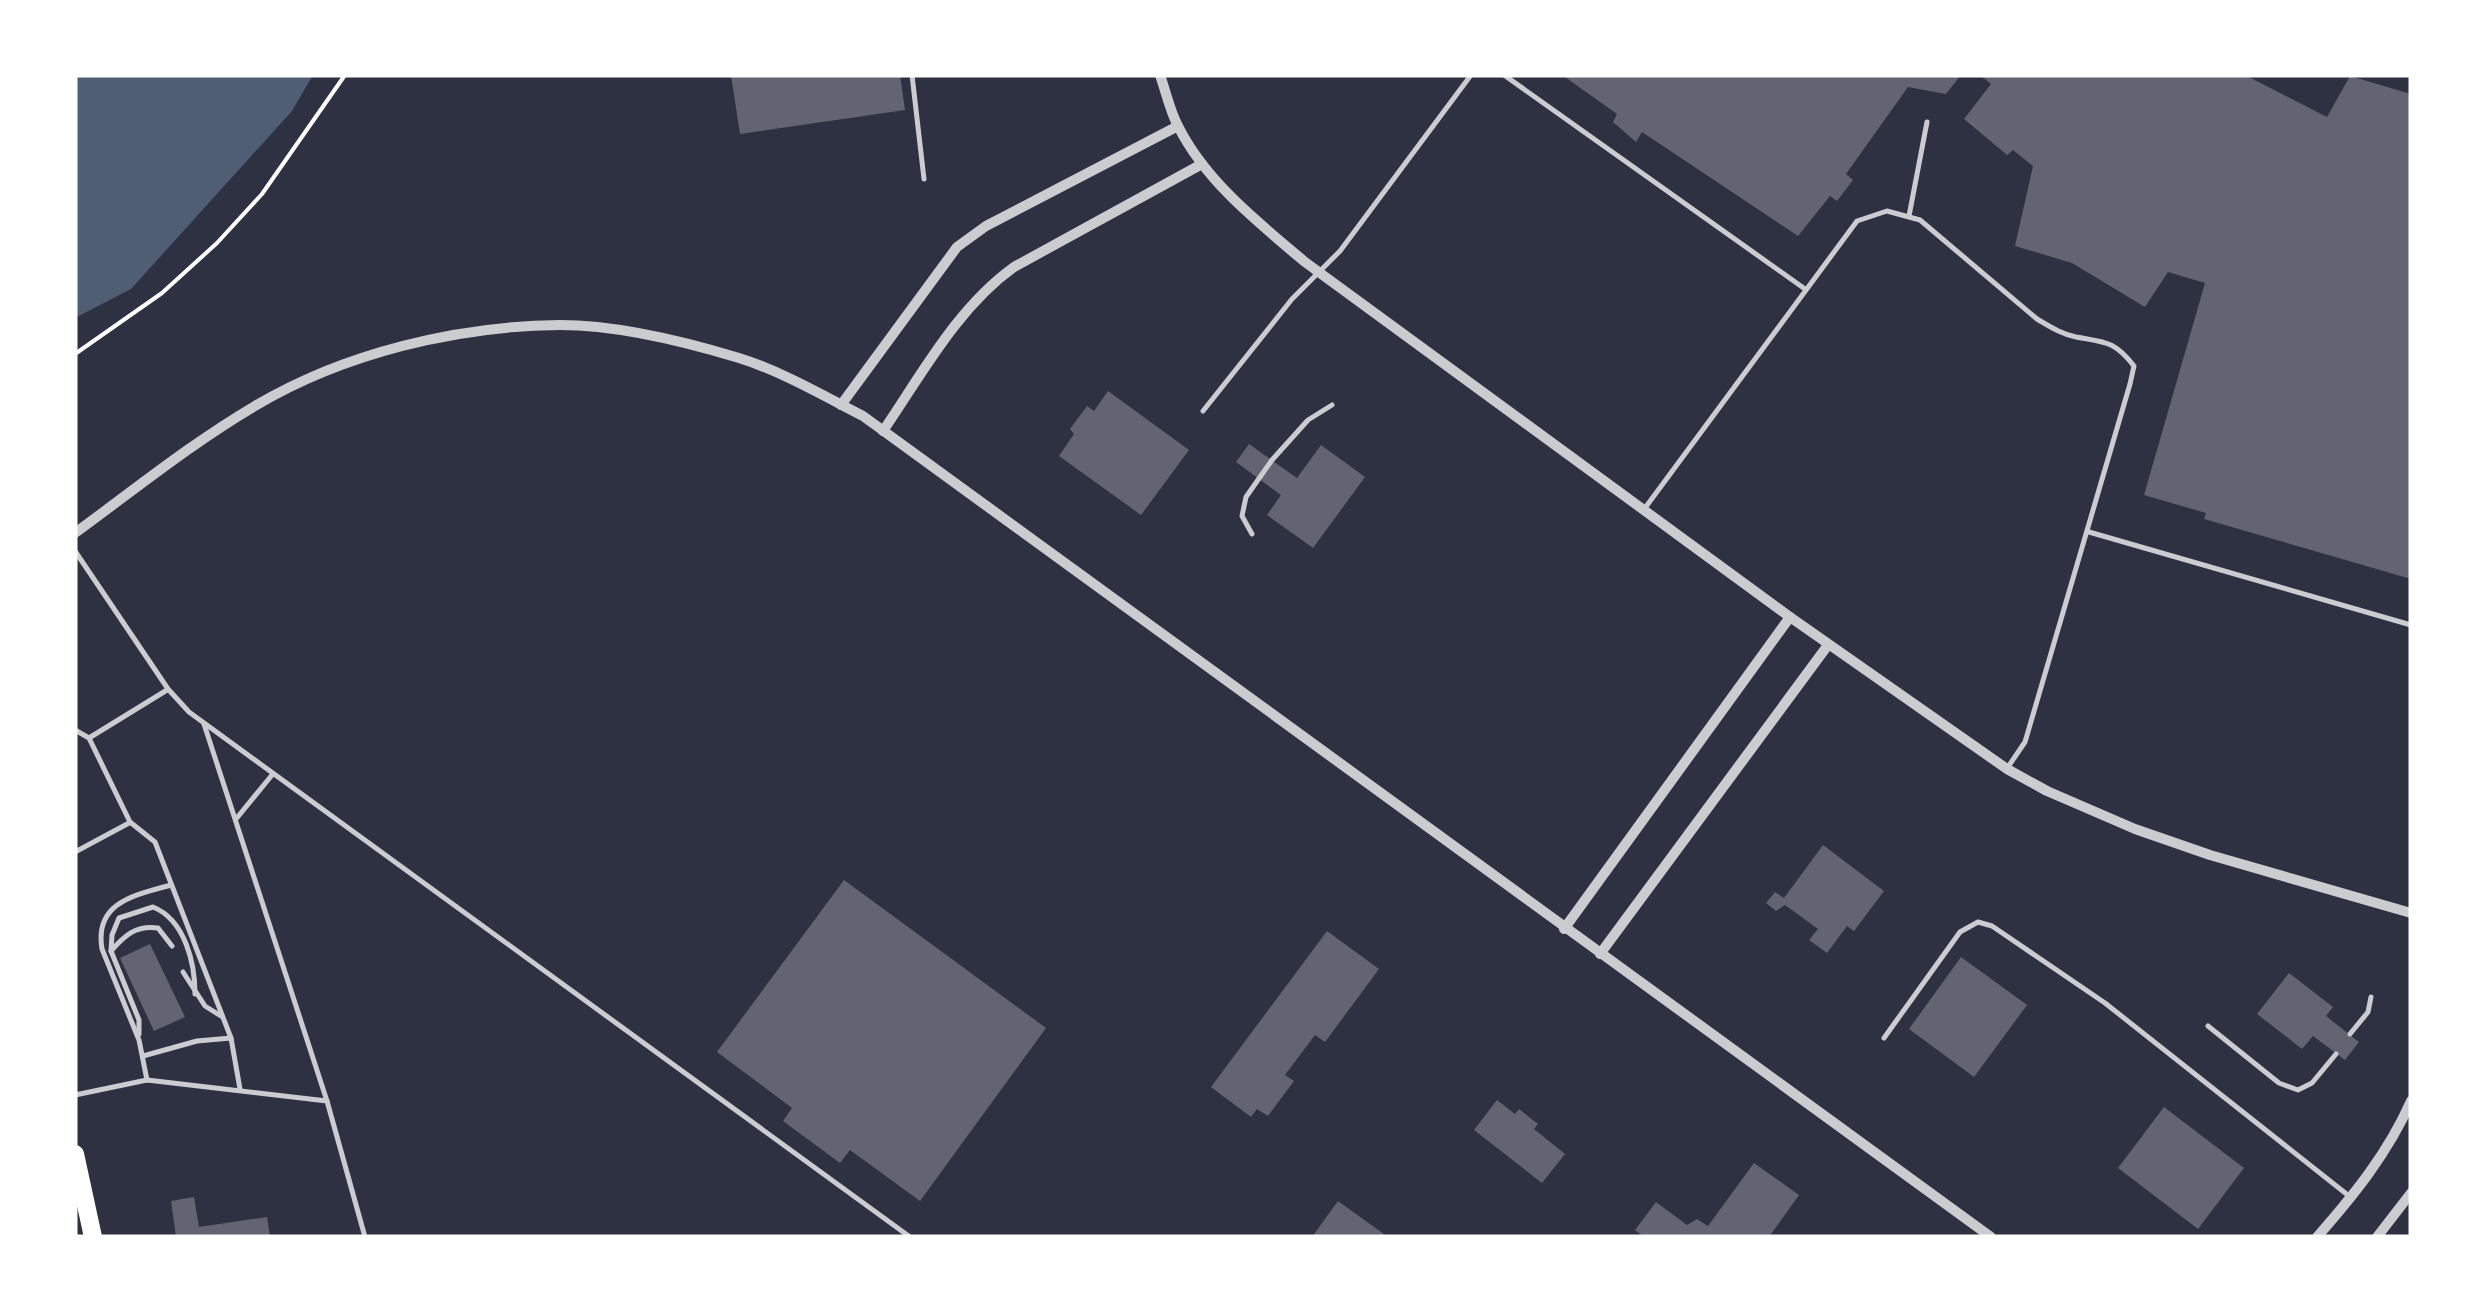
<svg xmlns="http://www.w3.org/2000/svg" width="2486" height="1312" font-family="Manrope,sans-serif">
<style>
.water{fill:#4f5d75}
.building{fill:#626471}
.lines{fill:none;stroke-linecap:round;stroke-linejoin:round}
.path{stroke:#fff;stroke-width:4}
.service{stroke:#caccd0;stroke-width:5}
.minor{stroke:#caccd0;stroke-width:10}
.primary{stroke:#fff;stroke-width:18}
</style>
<rect width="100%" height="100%" fill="#2d3142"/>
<path class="water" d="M75,75h238l-21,36 -161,178 -56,29z"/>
<g class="building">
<path d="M731,75h169l5,35 -165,24z"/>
<path d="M1562,75h399l-15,19 -38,-7 -62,87 7,6 -16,21 -7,-5 -32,40 -156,-104 -6,10 -23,-20 4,-8z"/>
<path d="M1980,75h265l82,42 23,-41 61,18v485l-207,-60 2,-6 -62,-18 61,-212 -37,-11 -23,35 -73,-44 -57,-17 18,-80 -20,-16 -6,5 -43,-36 27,-35z"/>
<path d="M1108,391l81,59 -48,65 -82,-59 15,-22 -4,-5 17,-23 7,5z"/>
<path d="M1249,444l48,34 24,-33 44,32 -52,71 -46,-33 14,-20 -45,-33z"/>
<path d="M1823,845l61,46 -30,40 -7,-5 -20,27 -18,-13 9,-11 -33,-24 -9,6 -10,-8 9,-11 9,6z"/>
<path d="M844,880l202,148 -126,173 -70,-51 -10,13 -57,-42 9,-13 -75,-56z"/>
<path d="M1327,931l52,38 -54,73 -10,-7 -30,40 9,6 -26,35 -11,-7 -6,8 -40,-30z"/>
<path d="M150,944l35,73 -31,14 -34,-73z"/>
<path d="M1961,957l66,48 -53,72 -65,-48z"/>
<path d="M2289,973l44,34 -7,9 33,26 -14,18 -32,-24 -11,13 -45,-35z"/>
<path d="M1497,1100l18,14 4,-5 19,15 -4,5 31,25 -23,29 -68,-53z"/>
<path d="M2164,1107l80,61 -46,61 -80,-61z"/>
<path d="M1754,1163l45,32 -30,42h-125l-9,-7 21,-28 31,23 10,-6 11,7z"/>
<path d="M194,1197l5,30 68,-10 3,20h-94l-5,-36z"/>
<path d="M1338,1201l50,36h-76z"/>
</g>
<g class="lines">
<path class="path" d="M75,354l87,-61 55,-50 45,-49 83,-119"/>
<g class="service">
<path d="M912,75l12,104"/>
<path d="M1504,75l301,214"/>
<path d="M1909,216l18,-94"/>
<path d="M1203,411l89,-112 48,-48 131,-176"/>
<path d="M1645,508l212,-287 30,-10 33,9 117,99c12,7 24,15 39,18 29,5 39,4 58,29l-4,18 -105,358 -17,25"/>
<path d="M2089,532l322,93"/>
<path d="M1252,534l-10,-18 4,-19 26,-37 36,-40 24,-15"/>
<path d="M75,551l93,138 21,23 721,525"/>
<path d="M204,724l123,377"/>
<path d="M75,730l14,8 41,84 25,20 76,196 9,51"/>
<path d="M89,738l78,-48"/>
<path d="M236,819l36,-44"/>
<path d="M75,852l54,-29"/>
<path d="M111,951l1,-16 7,-17 34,-11c32,13 42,56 42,87"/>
<path d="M183,972l22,34 16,10"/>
<path d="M2208,1026l71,57 19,7 14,-7 24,-29"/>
<path d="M139,1034v-14l-28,-69c14,-16 25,-26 47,-23l14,18"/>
<path d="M2350,1034l18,-22 3,-15"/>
<path d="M1884,1038l76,-106 18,-10 14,4 113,77 244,193"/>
<path d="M143,1056l54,-15 34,-3"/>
<path d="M147,1080l-8,-40 -37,-91c-8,-47 33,-54 69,-64"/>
<path d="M75,1095l72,-15 180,21 38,136"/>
</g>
<g class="minor">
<path d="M1160,75c6,17 10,36 18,51 28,56 81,97 127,136l485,355 217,152 40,22 88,38 75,26 201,58"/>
<path d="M841,405l116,-158 29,-21 192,-100"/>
<path d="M883,431c39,-57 74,-123 131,-164l188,-103"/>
<path d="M75,533c59,-43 117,-90 180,-127 89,-53 202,-80 305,-81 59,0 123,16 179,33 42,13 85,38 124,58l1128,821"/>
<path d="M1564,929l226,-312"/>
<path d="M1600,954l228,-309"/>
<path d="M2317,1237c37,-42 71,-84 94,-136"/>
<path d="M2377,1237l34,-44"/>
</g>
<path class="primary" d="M75,1154l18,83"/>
</g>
<rect width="2486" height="1312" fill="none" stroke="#ffffff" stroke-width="155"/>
</svg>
